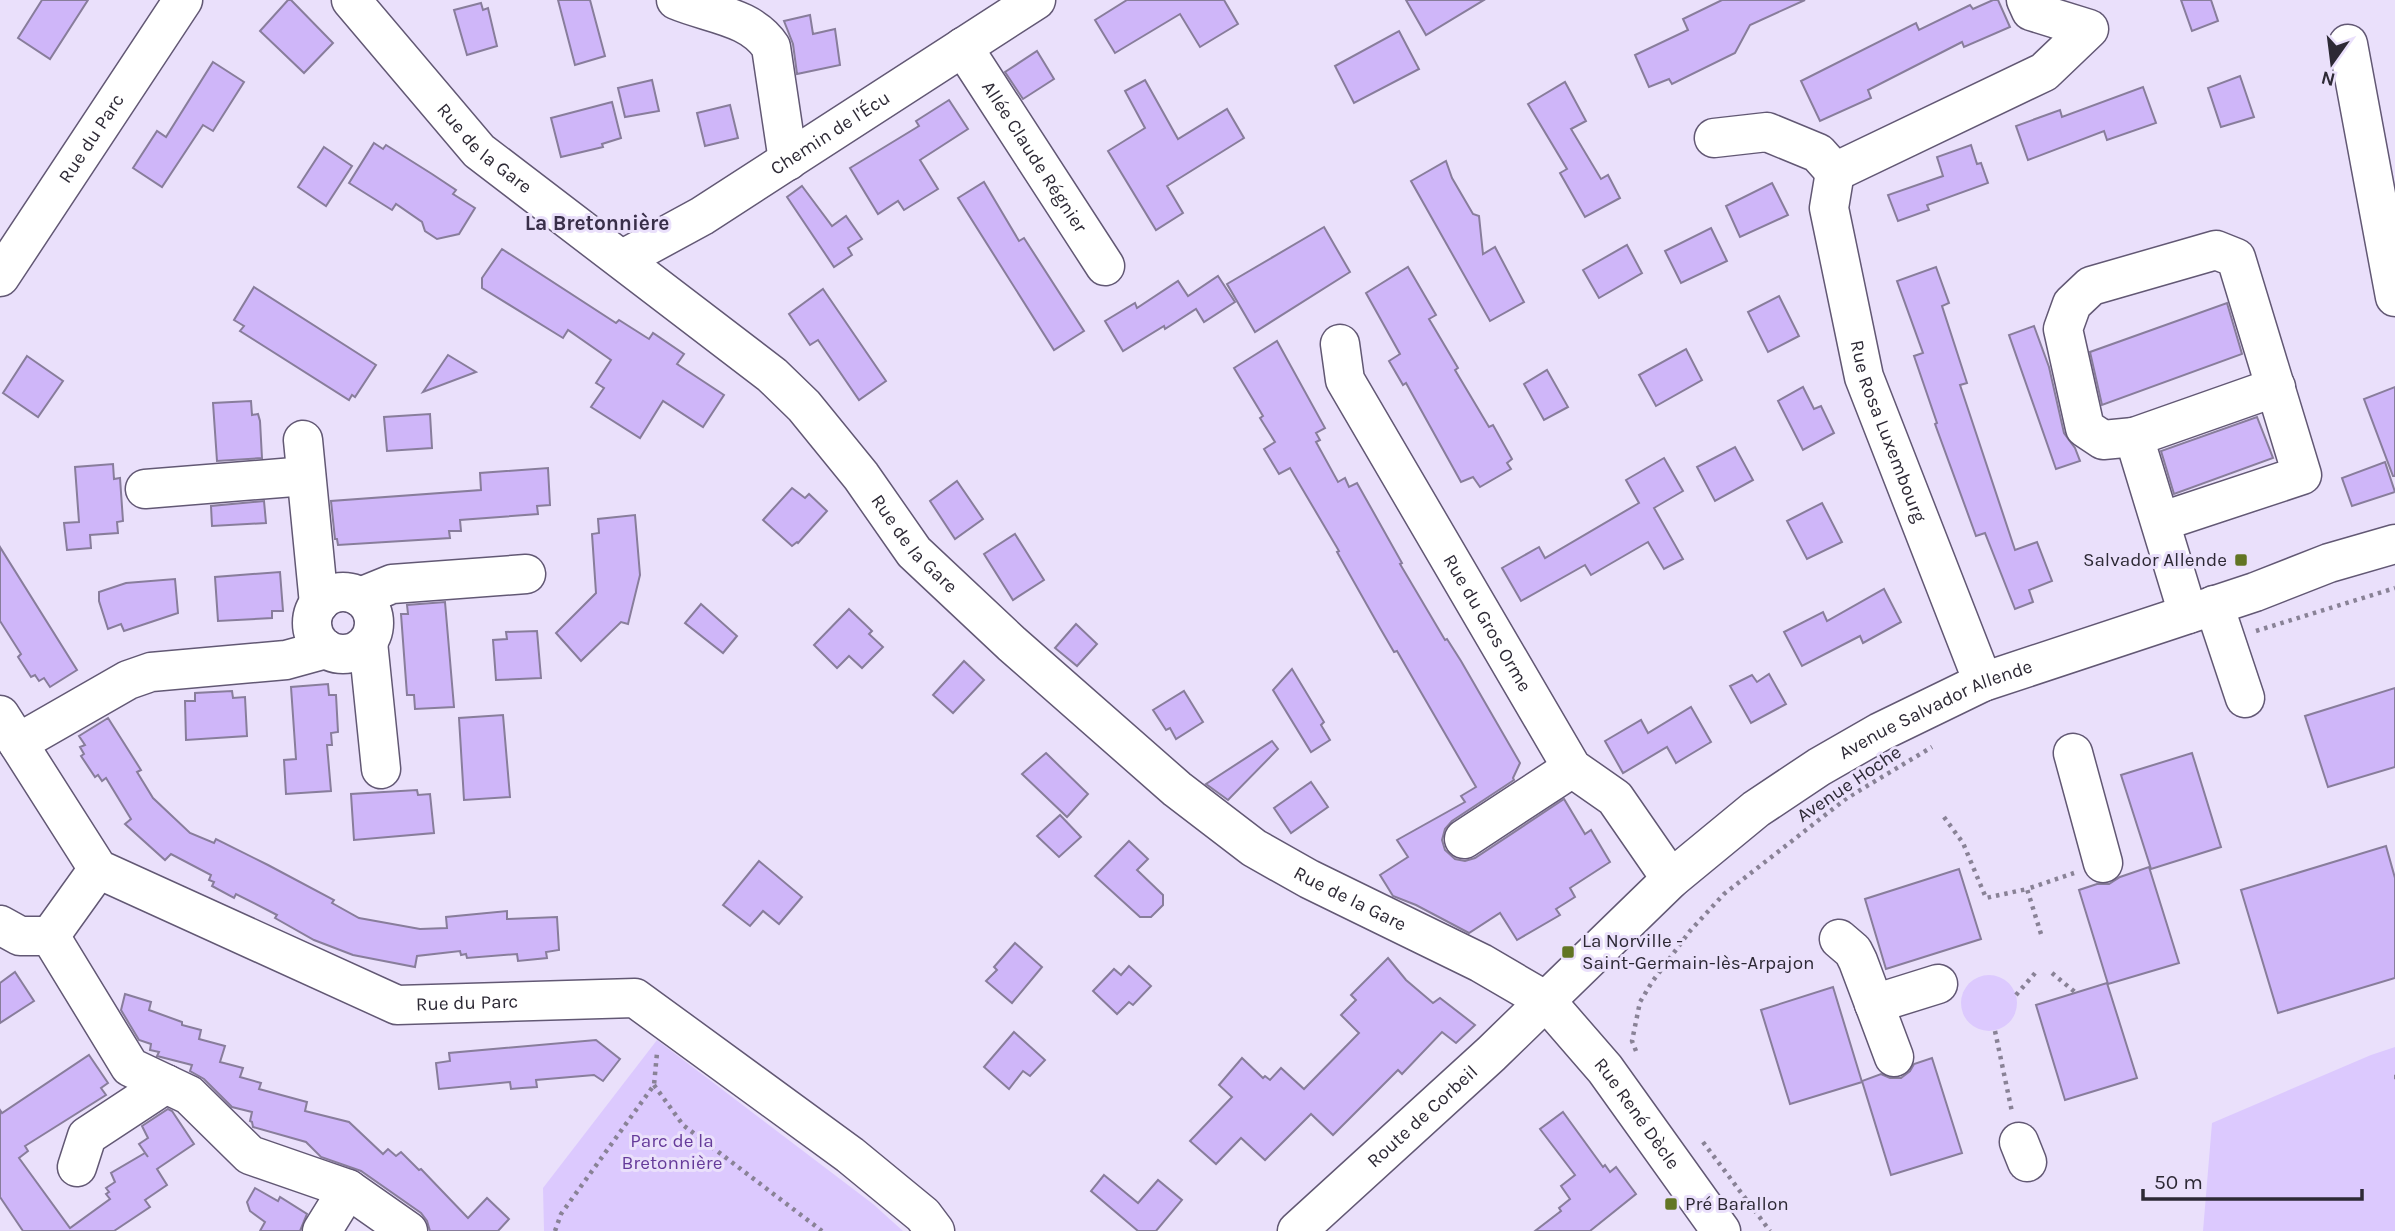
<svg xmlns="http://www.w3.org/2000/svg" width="2395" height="1231" font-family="Karla,sans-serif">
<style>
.green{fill:#dcc9fe}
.building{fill:#cfb6f9;stroke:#887d9b;stroke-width:2}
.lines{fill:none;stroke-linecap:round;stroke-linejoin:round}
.minor-casing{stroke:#625874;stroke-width:41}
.major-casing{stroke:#625874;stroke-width:41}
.path{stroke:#898296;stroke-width:4.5;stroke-dasharray:3.5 5;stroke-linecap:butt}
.minor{stroke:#fff;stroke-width:38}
.major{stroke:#fff;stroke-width:38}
.poi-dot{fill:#627524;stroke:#eae0fb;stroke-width:2.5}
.labels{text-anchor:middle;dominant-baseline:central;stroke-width:6;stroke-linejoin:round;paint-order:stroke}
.street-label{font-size:19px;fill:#2d2935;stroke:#eae0fb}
.poi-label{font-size:19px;fill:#2d2935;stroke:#eae0fb;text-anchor:start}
.park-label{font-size:19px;fill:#663b9a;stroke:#eae0fb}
.neighbourhood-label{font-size:21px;font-weight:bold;fill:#392f49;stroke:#eae0fb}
</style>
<rect width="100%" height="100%" fill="#eae0fb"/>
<g class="green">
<circle cx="1989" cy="1003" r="28"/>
<path d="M657,1040l216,164 30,27h-359l-1,-43z"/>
<path d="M2395,1047v184h-192l9,-108 159,-68z"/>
</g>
<g class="building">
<path d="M42,0h46l-38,59 -32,-21z"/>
<path d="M288,0h3l42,43 -29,30 -44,-42z"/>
<path d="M558,0h32l15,56 -30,9z"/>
<path d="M1127,0h97l14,24 -38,23 -20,-33 -65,39 -20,-33z"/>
<path d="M1406,0h78l-58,35z"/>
<path d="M1722,0h83l-55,25 -15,28 -63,31 -3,-5 -20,8 -14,-32 53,-25 -5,-11z"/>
<path d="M1993,0h5l12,27 -46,20 -2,-5 -94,48 3,8 -51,23 -19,-40 115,-58 3,7 51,-25 3,4z"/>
<path d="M2181,0h30l7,21 -26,10z"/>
<path d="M481,3l2,7 5,-2 9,38 -30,9 -13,-45z"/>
<path d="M810,15l3,19 22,-5 5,36 -43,9 -4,-30 -9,-23z"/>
<path d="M1399,31l20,38 -65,34 -19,-37z"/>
<path d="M1037,51l17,28 -31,20 -18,-27z"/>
<path d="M213,62l31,20 -31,49 -10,-6 -41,62 -29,-19 24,-37 9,6z"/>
<path d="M2240,76l14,41 -33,10 -13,-39z"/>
<path d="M652,80l7,31 -34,6 -7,-29z"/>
<path d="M1145,80l33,59 49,-30 17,29 -77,48 16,27 -27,17 -48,-79 37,-23 -20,-37z"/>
<path d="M1565,82l21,39 -15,8 30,50 7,-4 12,23 -35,19 -25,-44 7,-4 -39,-65z"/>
<path d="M2143,87l13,36 -49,17 -3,-9 -76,29 -12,-34 44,-16 2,7z"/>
<path d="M949,100l19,29 -48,31 18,29 -34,21 -6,-9 -20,13 -28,-46 69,-42 -3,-5z"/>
<path d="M612,102l9,36 -19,6 1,3 -42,10 -10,-39z"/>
<path d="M730,105l8,33 -33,8 -8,-33z"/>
<path d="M374,143l9,6 3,-4 46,29 24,16 -3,4 22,14 -16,26 -22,5 -12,-8 -3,-9 -26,-18 -4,6 -43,-27z"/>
<path d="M1971,145l6,19 4,-1 7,20 -61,22 2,5 -31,11 -10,-26 55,-19 -6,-19z"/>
<path d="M324,147l28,19 -26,40 -28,-19z"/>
<path d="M1446,161l6,17 21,36 6,2 4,38 12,-7 29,55 -34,19 -79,-140z"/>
<path d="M984,182l35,59 5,-3 60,93 -30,19 -96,-152z"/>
<path d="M1772,183l16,32 -48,22 -14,-31z"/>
<path d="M802,186l30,40 14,-10 16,23 -14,9 4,7 -18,12 -47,-70z"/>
<path d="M1324,227l26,45 -95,60 -28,-48z"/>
<path d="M1711,228l16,33 -46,22 -16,-32z"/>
<path d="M1627,245l15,28 -43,25 -16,-28z"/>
<path d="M502,249l114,74 3,-3 30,19 4,-6 31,21 -7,10 47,31 -21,32 -40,-26 -23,37 -49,-31 13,-19 -8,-5 15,-23 -43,-30 -5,8 -81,-50v-10z"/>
<path d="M1408,267l28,48 -7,4 29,49 -3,2 34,57 4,-2 19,34 -5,4 4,6 -31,18 -7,-10 -12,5 -55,-99 -3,2 -14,-24 11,-7 -34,-61z"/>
<path d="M1936,267l13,36 -7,3 25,77 -7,2 55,165 22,-8 15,39 -23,9 4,12 -18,7 -30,-76 -9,3 -41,-112 2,-1 -23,-67 9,-3 -26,-72z"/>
<path d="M1218,276l17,26 -31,20 -8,-13 -31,20 -1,-3 -41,25 -18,-30 30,-18 2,5 41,-27 10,15z"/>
<path d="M254,287l122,78 -21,32 -3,-2 -3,5 -109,-69 4,-5 -10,-6z"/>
<path d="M823,289l63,92 -27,19 -41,-60 -8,5 -21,-31z"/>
<path d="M1779,296l20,40 -31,16 -20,-40z"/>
<path d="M2227,303l15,51 -140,51 -12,-53z"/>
<path d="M2034,326l15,41 15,66 11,15 5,13 -24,8 -47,-134z"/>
<path d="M1277,341l48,87 -9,5 4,7 -4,2 22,40 7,-4 4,9 8,-4 45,80 -2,1 45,76 2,-1 14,22 59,102 -7,15 1,2 -62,41 -7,8 -3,11 3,10 10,9 10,2 10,-3 89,-59 21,35 6,-4 19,32 -40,26 5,9 -19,12 4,6 -43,25 -17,-27 -31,20 -53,-28 -23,-9 -13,-21 28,-18 -11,-17 68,-38 -4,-6 15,-9 -79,-136 -3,1 -14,-24 -43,-76 2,-1 -49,-83 -11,6 -15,-25 11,-7 -15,-24 3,-2 -29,-48z"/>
<path d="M1686,349l16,31 -46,26 -17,-31z"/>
<path d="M448,355l28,17 -53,20z"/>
<path d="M27,356l36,25 -25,36 -35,-24z"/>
<path d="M1547,370l21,37 -24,13 -20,-36z"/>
<path d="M1803,387l11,22 7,-3 13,27 -31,17 -25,-49z"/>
<path d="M2395,387v89h-2l-29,-77z"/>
<path d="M251,401l1,14 6,-1 2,7 2,37 -45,3 -4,-58z"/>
<path d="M430,414l2,34 -45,3 -3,-34z"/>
<path d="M2257,417l16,41 -99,36 -13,-43z"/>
<path d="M1735,447l18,33 -38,21 -18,-34z"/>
<path d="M1664,458l19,33 -29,17 29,51 -19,10 -16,-27 -57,33 -6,-10 -64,36 -19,-33 37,-21 6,11 94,-55 -13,-23z"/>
<path d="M2385,462l10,30 -43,14 -10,-28z"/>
<path d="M113,464l1,15 6,-1 3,43 -6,1 1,11 -28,2 1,13 -24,2 -3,-27 15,-1 -4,-55z"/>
<path d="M548,468l2,37 -13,1 1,8 -78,6 1,11h-12l1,7 -112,7 -1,-6h-2l-4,-38 150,-11 -1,-17z"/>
<path d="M957,481l26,38 -28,20 -25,-38z"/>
<path d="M792,488l13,10 4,-4 18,17 -29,32 -1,-1 -5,4 -29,-26z"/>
<path d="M264,501l2,22 -54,3 -1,-20z"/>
<path d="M1822,503l20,39 -35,17 -20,-38z"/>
<path d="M635,515l5,60 -12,49 -7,-2 -40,39 -25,-28 40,-40 -4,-59 7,-1 -1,-14z"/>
<path d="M1015,534l29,46 -31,20 -29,-46z"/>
<path d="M0,547l77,123 -27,17 -6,-9 -5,3 -4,-6 -4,2 -13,-20 3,-3 -21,-33z"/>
<path d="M280,572l3,39h-11v7l-54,3 -3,-44z"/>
<path d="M175,579l3,34 -54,18 -3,-7 -13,5 -9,-28v-9l27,-9z"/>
<path d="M1884,589l17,33 -38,21 -3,-7 -58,30 -18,-34 39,-20 4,9z"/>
<path d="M445,602l9,105 -39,2 -1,-14h-7l-6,-81h7l-1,-9z"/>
<path d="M701,604l36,32 -14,17 -38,-30z"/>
<path d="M849,609l23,22 -3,3 14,13 -21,21 -13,-12 -12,12 -23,-23z"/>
<path d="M1076,624l21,20 -20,22 -22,-18z"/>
<path d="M537,631l4,47 -45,2 -3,-40 14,-1 -1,-7z"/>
<path d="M964,661l20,19 -31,33 -20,-18z"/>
<path d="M1292,669l32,53 -3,3 9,15 -19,12 -38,-62z"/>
<path d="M1769,674l17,30 -35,19 -21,-37 22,-11 5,7z"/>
<path d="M328,684l1,11h7l2,37 -7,1 1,12h-5l4,46 -45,3 -2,-34 12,-1 -5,-72z"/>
<path d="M2395,688v79l-67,20 -23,-71z"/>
<path d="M232,691l1,7 12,-1 2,39 -61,4 -1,-39h10v-8z"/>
<path d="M1184,691l19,31 -27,17 -6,-11 -4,2 -13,-20z"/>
<path d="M1691,707l20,35 -35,21 -9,-16 -44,26 -18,-32 36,-21 7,13z"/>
<path d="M503,715l7,82 -46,3 -5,-82z"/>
<path d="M108,718l33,52 -4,2 16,26 37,35 24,10 2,-4 52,26 66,35 -2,3 27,15 61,11 27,-1 -1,-11 61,-6v8l50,-2 2,33 -13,2 1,6 -29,3 -1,-7 -50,4 -1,-4 -5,1 -1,-4 -43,5 -2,11 -62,-12 -39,-15 -39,-22 2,-3 -41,-21 -2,4 -22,-12 2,-4 -5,-2 2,-5 -40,-21 -6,6 -40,-36 6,-5 -25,-41 -4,3 -4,-6 -3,2 -14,-21 3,-2 -4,-7 5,-2 -6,-9z"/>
<path d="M1272,741l6,8 -50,51 -22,-16z"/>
<path d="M1046,753l42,41 -21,23 -45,-43z"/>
<path d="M2192,753l29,94 -70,22 -30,-94z"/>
<path d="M1311,782l17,25 -37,26 -17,-25z"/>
<path d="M417,790l1,5 12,-1 4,39 -80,7 -3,-46z"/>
<path d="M1060,815l21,22 -22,20 -22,-21z"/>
<path d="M1129,841l19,18 -11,11 26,25v10l-12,12h-11l-45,-41z"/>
<path d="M2386,846l9,32v100l-117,35 -37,-123z"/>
<path d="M759,861l43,36 -23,27 -16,-13 -13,15 -27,-21z"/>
<path d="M2149,867l30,96 -71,21 -29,-94 18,-6h12l11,-7z"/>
<path d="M1959,869l22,70 -95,30 -21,-70z"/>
<path d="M1015,943l27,24 -30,36 -26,-22 11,-11 -3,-3z"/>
<path d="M1388,958l18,22 27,23 7,-5 35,27 -19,18 -14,-11 -40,42 -4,-4 -65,65 -22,-21 -46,46 -24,-22 -25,26 -26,-23 42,-44 -13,-12 23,-27 21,20 2,-2 5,4 11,-12 23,21 55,-56 -18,-18 15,-15 -5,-5z"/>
<path d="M1129,966l22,20 -18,19 -4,-3 -12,12 -24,-23 21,-22 7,6z"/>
<path d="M15,972l19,29 -34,22v-40z"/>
<path d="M2107,983l30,95 -72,22 -29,-95z"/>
<path d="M1833,987l29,95 -72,22 -29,-94z"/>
<path d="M125,994l26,8 -2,8 33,12v3l19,5 -2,9 26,7 -5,16 23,6 -3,9 21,6 -2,6 48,13 -2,9 44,11 34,32 5,-5 8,7 5,-4 18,18 2,-1 47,49 19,-20 22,21 -11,12h-68l-3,-10 -6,-8 -60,-42 -40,-14 -15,-15 -53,-15 -1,-5 -2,-1 2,-9 -20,-5 -28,-28 -14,-8 2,-6 -35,-9 2,-4 -9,-2 1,-6 -12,-4 -18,-30z"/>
<path d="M1014,1032l31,28 -15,16 -7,-5 -14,18 -25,-22z"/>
<path d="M596,1040l24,19 -17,22 -9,-6 -58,5 1,7 -15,1 -11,1 -1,-7 -71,7 -3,-26 14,-2 -1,-8z"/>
<path d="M89,1055l19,28 -7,5 5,7 -81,51 3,5 -9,7 51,70 40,-29 -4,-5 3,-2 -3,-4 9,-6 -4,-9 34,-20 3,4 -9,-13 9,-6 -6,-12 26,-17 4,2 22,33 -37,25 10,16 -22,15 5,7 -36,24h-91l-23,-34v-87l2,3z"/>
<path d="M1932,1058l30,95 -71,22 -29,-94 19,-7 9,4h11l9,-7 4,-7z"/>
<path d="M1563,1112l40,55 2,-2 5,7 6,-5 20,27 -46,37h-55l26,-20 -2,-3 11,-9 -9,-13 14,-11 -35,-46z"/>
<path d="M1104,1175l34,28 20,-23 24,20 -26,31h-18l-47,-40z"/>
<path d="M255,1188l23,13 2,-4 27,17 -7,17h-40l5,-9 -15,-11 -3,-9z"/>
</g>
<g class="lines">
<defs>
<g id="minor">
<path id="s1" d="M351,0l128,151 293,224 32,31 57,70 53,76 98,92 165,145 77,59 55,31 172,84 65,38 59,68 116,162"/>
<path d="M676,0c33,14 75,16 95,47l17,114"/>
<path d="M2348,44l47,253"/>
<path id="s2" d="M963,47l142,219"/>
<path d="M1714,138l53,-6 51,21 17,19"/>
<path id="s3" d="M1835,172l-6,36 35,169 119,305"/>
<path d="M1835,172l209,-100 45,-43 -58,-18 -5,-11"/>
<path id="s4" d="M624,261l10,-8 68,-37 334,-216"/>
<path id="s5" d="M0,277l183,-277"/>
<path id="s6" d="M1340,344l5,36 227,388 43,30 56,81"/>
<path d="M2134,437l142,-50"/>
<path d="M303,440l16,164"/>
<path d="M145,489l161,-13"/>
<path d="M2160,522l142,-47 -66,-217 -20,-8 -125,36 -19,18 -9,25 22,99 18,12 31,-3 54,177"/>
<circle cx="343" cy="623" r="31"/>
<path d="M360,597l32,-13 134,-10"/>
<path d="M2214,605l31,93"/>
<path d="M368,642l13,127"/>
<path id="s7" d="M0,715l98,154 299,136 238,-7 215,157 73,60 12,16"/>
<path d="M18,743l110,-63 23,-8 135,-12 40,-11"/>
<path d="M2073,753l30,110"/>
<path d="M1464,839l108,-71"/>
<path d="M0,925l20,11h30l80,131 59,28 61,60 98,34 -26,42"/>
<path d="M50,936l48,-67"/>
<path d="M1839,939l14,12 5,10 36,96"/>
<path d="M1874,1004l64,-20"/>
<path d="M2019,1142l8,20"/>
<path d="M77,1167l10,-31 79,-52"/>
<path d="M348,1189l60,42"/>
</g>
<g id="major">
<path id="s8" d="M1297,1231l194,-177 180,-175 85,-70 63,-42 61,-35 103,-50 272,-90 74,-29 66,-19"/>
</g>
</defs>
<use href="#minor" class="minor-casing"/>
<use href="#major" class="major-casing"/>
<g class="path">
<path d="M2256,631l139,-43"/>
<path d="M1944,817l19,26 23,55 41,-9"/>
<path d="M2041,934l-14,-45 47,-16"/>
<path d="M2052,973l24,20"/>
<path d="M2016,995l20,-23"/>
<path d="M1995,1031l17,81"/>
<path d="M1636,1051l-4,-10 8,-39 12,-20 38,-51 34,-37 123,-96 85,-51"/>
<path d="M2394,1077h1"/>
<path d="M654,1085l29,40 139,106"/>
<path d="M1703,1142l67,89"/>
<path d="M555,1231l6,-17 93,-129 3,-32"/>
</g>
<use href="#minor" class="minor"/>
<use href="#major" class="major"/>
</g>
<g class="poi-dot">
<rect x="2234" y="553" width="14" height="14" rx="3.5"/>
<rect x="1561" y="945" width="14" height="14" rx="3.5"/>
<rect x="1664" y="1197" width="14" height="14" rx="3.5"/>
</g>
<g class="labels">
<g class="street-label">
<text stroke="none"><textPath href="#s4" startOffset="243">Chemin de l'Écu</textPath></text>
<text stroke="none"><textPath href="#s5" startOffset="166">Rue du Parc</textPath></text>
<text stroke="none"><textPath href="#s1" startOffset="200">Rue de la Gare</textPath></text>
<text stroke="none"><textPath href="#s2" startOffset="131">Allée Claude Régnier</textPath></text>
<text stroke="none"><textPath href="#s3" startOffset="268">Rue Rosa Luxembourg</textPath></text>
<text stroke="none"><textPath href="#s1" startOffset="788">Rue de la Gare</textPath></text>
<text stroke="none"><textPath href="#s6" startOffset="318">Rue du Gros Orme</textPath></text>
<text stroke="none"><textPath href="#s8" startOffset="830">Avenue Salvador Allende</textPath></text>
<text transform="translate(1849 784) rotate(-34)">Avenue Hoche</text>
<text stroke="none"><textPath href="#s1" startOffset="1354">Rue de la Gare</textPath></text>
<text stroke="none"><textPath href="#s7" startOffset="581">Rue du Parc</textPath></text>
<text stroke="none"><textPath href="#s1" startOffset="1720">Rue René Dècle</textPath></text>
<text stroke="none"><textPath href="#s8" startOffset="170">Route de Corbeil</textPath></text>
</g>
<g class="poi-label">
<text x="2227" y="560" text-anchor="end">Salvador Allende</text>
<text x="1582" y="941">La Norville -<tspan x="1582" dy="22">Saint-Germain-lès-Arpajon</tspan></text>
<text x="1685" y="1204">Pré Barallon</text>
</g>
<g class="park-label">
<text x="672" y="1141">Parc de la<tspan x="672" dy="22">Bretonnière</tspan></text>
</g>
<g class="neighbourhood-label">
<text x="597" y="223">La Bretonnière</text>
</g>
</g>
<g transform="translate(2332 63) rotate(194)" stroke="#eae0fb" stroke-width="5" paint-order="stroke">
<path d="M0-5L12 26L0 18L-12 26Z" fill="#2d2935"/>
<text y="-10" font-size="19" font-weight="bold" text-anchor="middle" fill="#2d2935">N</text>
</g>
<path d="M2143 1189v10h219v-10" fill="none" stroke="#2d2935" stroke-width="3.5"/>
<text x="2154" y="1189" font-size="21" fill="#2d2935" stroke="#eae0fb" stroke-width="5" paint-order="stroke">50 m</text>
</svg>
